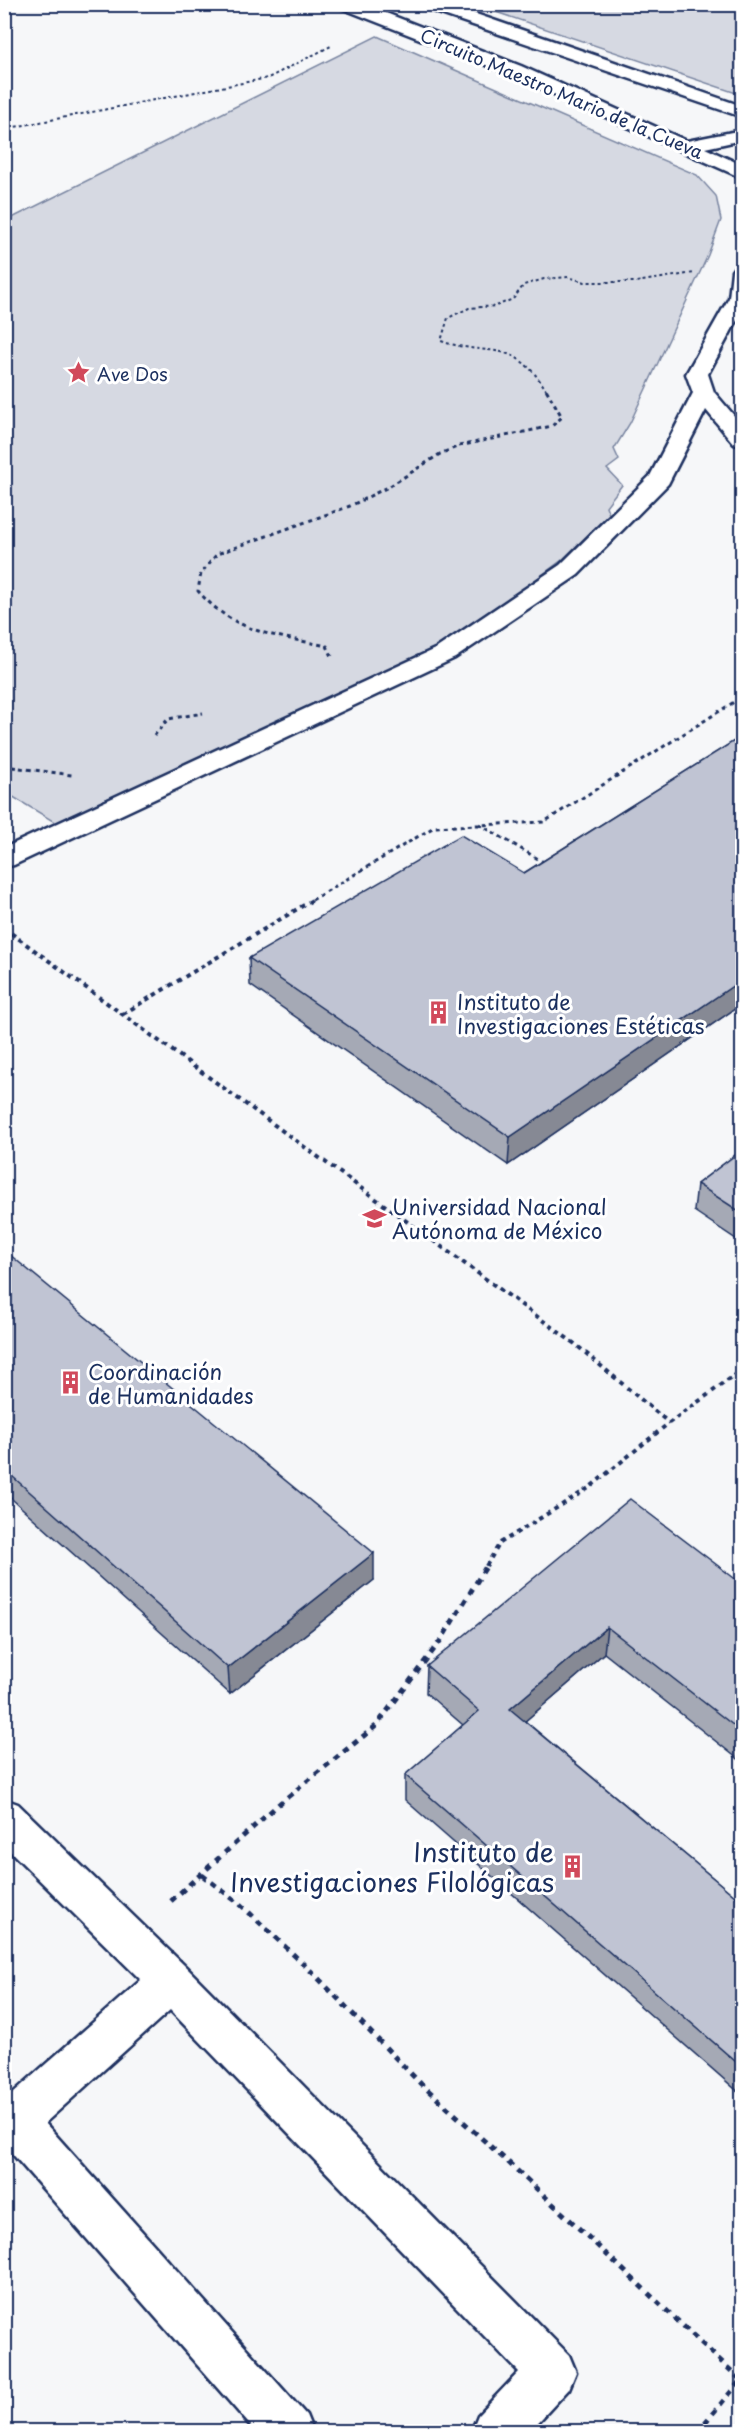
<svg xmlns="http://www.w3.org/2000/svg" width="747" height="2436" font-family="'Playpen Sans',sans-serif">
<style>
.green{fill:#d6d9e2;stroke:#7884a0;stroke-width:1.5}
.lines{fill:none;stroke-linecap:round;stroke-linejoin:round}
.minor-casing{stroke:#1b2f5e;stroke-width:5}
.path-far3{stroke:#1b2f5e;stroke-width:2;stroke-dasharray:3 3;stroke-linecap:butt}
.path-far2{stroke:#1b2f5e;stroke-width:3;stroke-dasharray:4 4;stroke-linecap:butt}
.path-far1{stroke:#1b2f5e;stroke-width:4;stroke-dasharray:4.5 4.5;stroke-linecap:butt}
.path{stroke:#1b2f5e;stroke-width:5;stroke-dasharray:6 6;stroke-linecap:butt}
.minor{fill:#fff;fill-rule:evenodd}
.wall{fill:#a5a9b5;stroke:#1b2f5e;stroke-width:1.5}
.shaded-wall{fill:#868994;stroke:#1b2f5e;stroke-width:1.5}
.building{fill:#c0c4d3;stroke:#1b2f5e;stroke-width:1.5}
.labels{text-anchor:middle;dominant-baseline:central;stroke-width:6;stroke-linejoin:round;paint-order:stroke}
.far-street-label{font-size:18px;fill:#1b2f5e;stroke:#fff}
.far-poi-label{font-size:18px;fill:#1b2f5e;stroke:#fff;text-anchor:start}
.poi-label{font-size:21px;fill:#1b2f5e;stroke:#fff;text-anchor:start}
.near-poi-label{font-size:26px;fill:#1b2f5e;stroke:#fff;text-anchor:end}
</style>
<rect width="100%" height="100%" fill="#f6f7f9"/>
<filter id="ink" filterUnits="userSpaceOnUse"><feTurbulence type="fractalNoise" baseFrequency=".0167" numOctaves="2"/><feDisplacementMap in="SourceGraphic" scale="12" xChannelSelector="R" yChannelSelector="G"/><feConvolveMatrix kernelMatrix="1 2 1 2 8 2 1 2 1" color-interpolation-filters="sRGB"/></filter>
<g filter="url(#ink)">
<g class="green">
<path d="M475,5h267v90z"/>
<path d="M377,36l320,139 19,21 5,24 -13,35 -78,168 -16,26 5,11 -12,9 15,16 -16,21 3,8 -47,46 -123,91 -378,175 -56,-34 -1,-570z"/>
</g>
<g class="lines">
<defs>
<g id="minor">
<path d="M339,4h24l158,62 166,75 55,-11v10l-37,8 37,17v13l-233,-104 -168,-66z"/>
<path d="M421,4h26l295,102v11l-319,-109z"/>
<path d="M742,265v46l-34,63 6,18 28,33v21l-8,-2 -28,-34 -38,74 -90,91 -123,83 -441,207 -10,2v-19l433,-200 123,-83 90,-89 43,-83 -7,-19 43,-76 3,-27 3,-4z"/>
<path d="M4,1799l14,5 168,163 383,388 7,17 -7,17 -40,43h-58l7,-17 41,-43 -349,-362 -125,113 261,292 7,17h-57l-247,-282 -5,2v-62l9,3 128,-113 -137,-135z"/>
</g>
</defs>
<use href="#minor" class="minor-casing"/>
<g class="path-far3">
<path d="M4,129l264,-51 65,-33"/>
<path d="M547,391c-36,-56 -54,-32 -106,-50l7,-23 21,-10 27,-2 17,-7 11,-14 20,-6 24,-2 17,5h51l58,-9"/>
</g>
<g class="path-far2">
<path d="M332,656l-5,-10c-53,-11 -91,-12 -129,-55l3,-18 16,-19 133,-48 40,-20 50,-32 19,-8 93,-20 10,-9 -16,-28"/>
<path d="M154,736l14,-17 35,-6"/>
<path d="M4,766l68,9"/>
<path d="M479,824l66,39"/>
<path d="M312,900l122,-73 110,-5 198,-125"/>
</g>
<g class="path-far1">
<path d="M4,928l571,416 94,79"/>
<path d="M123,1014l191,-115"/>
<path d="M486,1566l14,-23 89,-55 80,-65 73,-53"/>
</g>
<g class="path">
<path d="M202,1875l39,30 73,69 107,110 87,78 234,219"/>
<path d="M171,1901l109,-98 96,-77 65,-86 46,-75"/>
<path d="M697,2432l44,-52"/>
</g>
<use href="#minor" class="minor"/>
</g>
<g class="wall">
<path d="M742,736v276l-6,-4 -228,157 -258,-180 -1,-27 275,-85z"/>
<path d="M742,1150v93l-48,-32 3,-27z"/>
<path d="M4,1250l370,330 -144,114 -226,-202z"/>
<path d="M742,1584v178l-138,-109 -79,68 217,181v193l-337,-295v-25l58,-50 -37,-32 1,-27z"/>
</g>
<g class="shaded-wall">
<path d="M740,981l-4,27 -228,157 2,-28z"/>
<path d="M374,1553v27l-144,114 -2,-26z"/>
<path d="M607,1627l-3,26 -95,82 1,-26z"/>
</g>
<g class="building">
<path d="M742,736v246l-2,-1 -230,156 -261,-179 212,-123 63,38z"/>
<path d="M742,1150v63l-45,-29z"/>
<path d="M4,1250l370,303 -146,115 -224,-199z"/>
<path d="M630,1499l112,85v148l-135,-105 -97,82 232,193v165l-337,-292 74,-64 -52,-45z"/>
</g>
</g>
<defs>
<symbol id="sight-bare" viewBox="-9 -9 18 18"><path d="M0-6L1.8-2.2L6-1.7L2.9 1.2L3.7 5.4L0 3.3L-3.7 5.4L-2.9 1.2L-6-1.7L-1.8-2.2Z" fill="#d1495b" stroke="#fff" stroke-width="2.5" paint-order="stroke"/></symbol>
<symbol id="building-bare" viewBox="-9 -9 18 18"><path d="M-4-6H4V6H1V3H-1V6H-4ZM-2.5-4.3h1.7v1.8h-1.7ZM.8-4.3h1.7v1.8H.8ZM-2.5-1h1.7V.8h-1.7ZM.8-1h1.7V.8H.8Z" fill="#d1495b" stroke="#fff" stroke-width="2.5" paint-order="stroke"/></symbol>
<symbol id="university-bare" viewBox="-9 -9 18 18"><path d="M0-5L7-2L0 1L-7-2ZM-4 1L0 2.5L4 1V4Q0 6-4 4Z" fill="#d1495b" stroke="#fff" stroke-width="2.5" paint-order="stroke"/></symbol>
</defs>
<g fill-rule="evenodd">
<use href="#sight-bare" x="62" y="356" width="33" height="33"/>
<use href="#building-bare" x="422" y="996" width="33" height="33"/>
<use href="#university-bare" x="358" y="1202" width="33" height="33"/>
<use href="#building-bare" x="54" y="1366" width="33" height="33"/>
<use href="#building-bare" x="556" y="1850" width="33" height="33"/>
</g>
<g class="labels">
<g class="far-street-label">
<text transform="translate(562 93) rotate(23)">Circuito Maestro Mario de la Cueva</text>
</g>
<g class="far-poi-label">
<text x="97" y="373">Ave Dos</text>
</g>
<g class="poi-label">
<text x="457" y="1001">Instituto de<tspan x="457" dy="24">Investigaciones Estéticas</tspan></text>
<text x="392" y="1206">Universidad Nacional<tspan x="392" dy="24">Autónoma de México</tspan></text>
<text x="88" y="1371">Coordinación<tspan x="88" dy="24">de Humanidades</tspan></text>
</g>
<g class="near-poi-label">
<text x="554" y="1851">Instituto de<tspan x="554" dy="30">Investigaciones Filológicas</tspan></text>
</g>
</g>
<rect width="747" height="2436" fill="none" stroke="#fff" stroke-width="24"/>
<rect x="12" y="12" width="723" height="2412" fill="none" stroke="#1b2f5e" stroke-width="2" filter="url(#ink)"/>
</svg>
